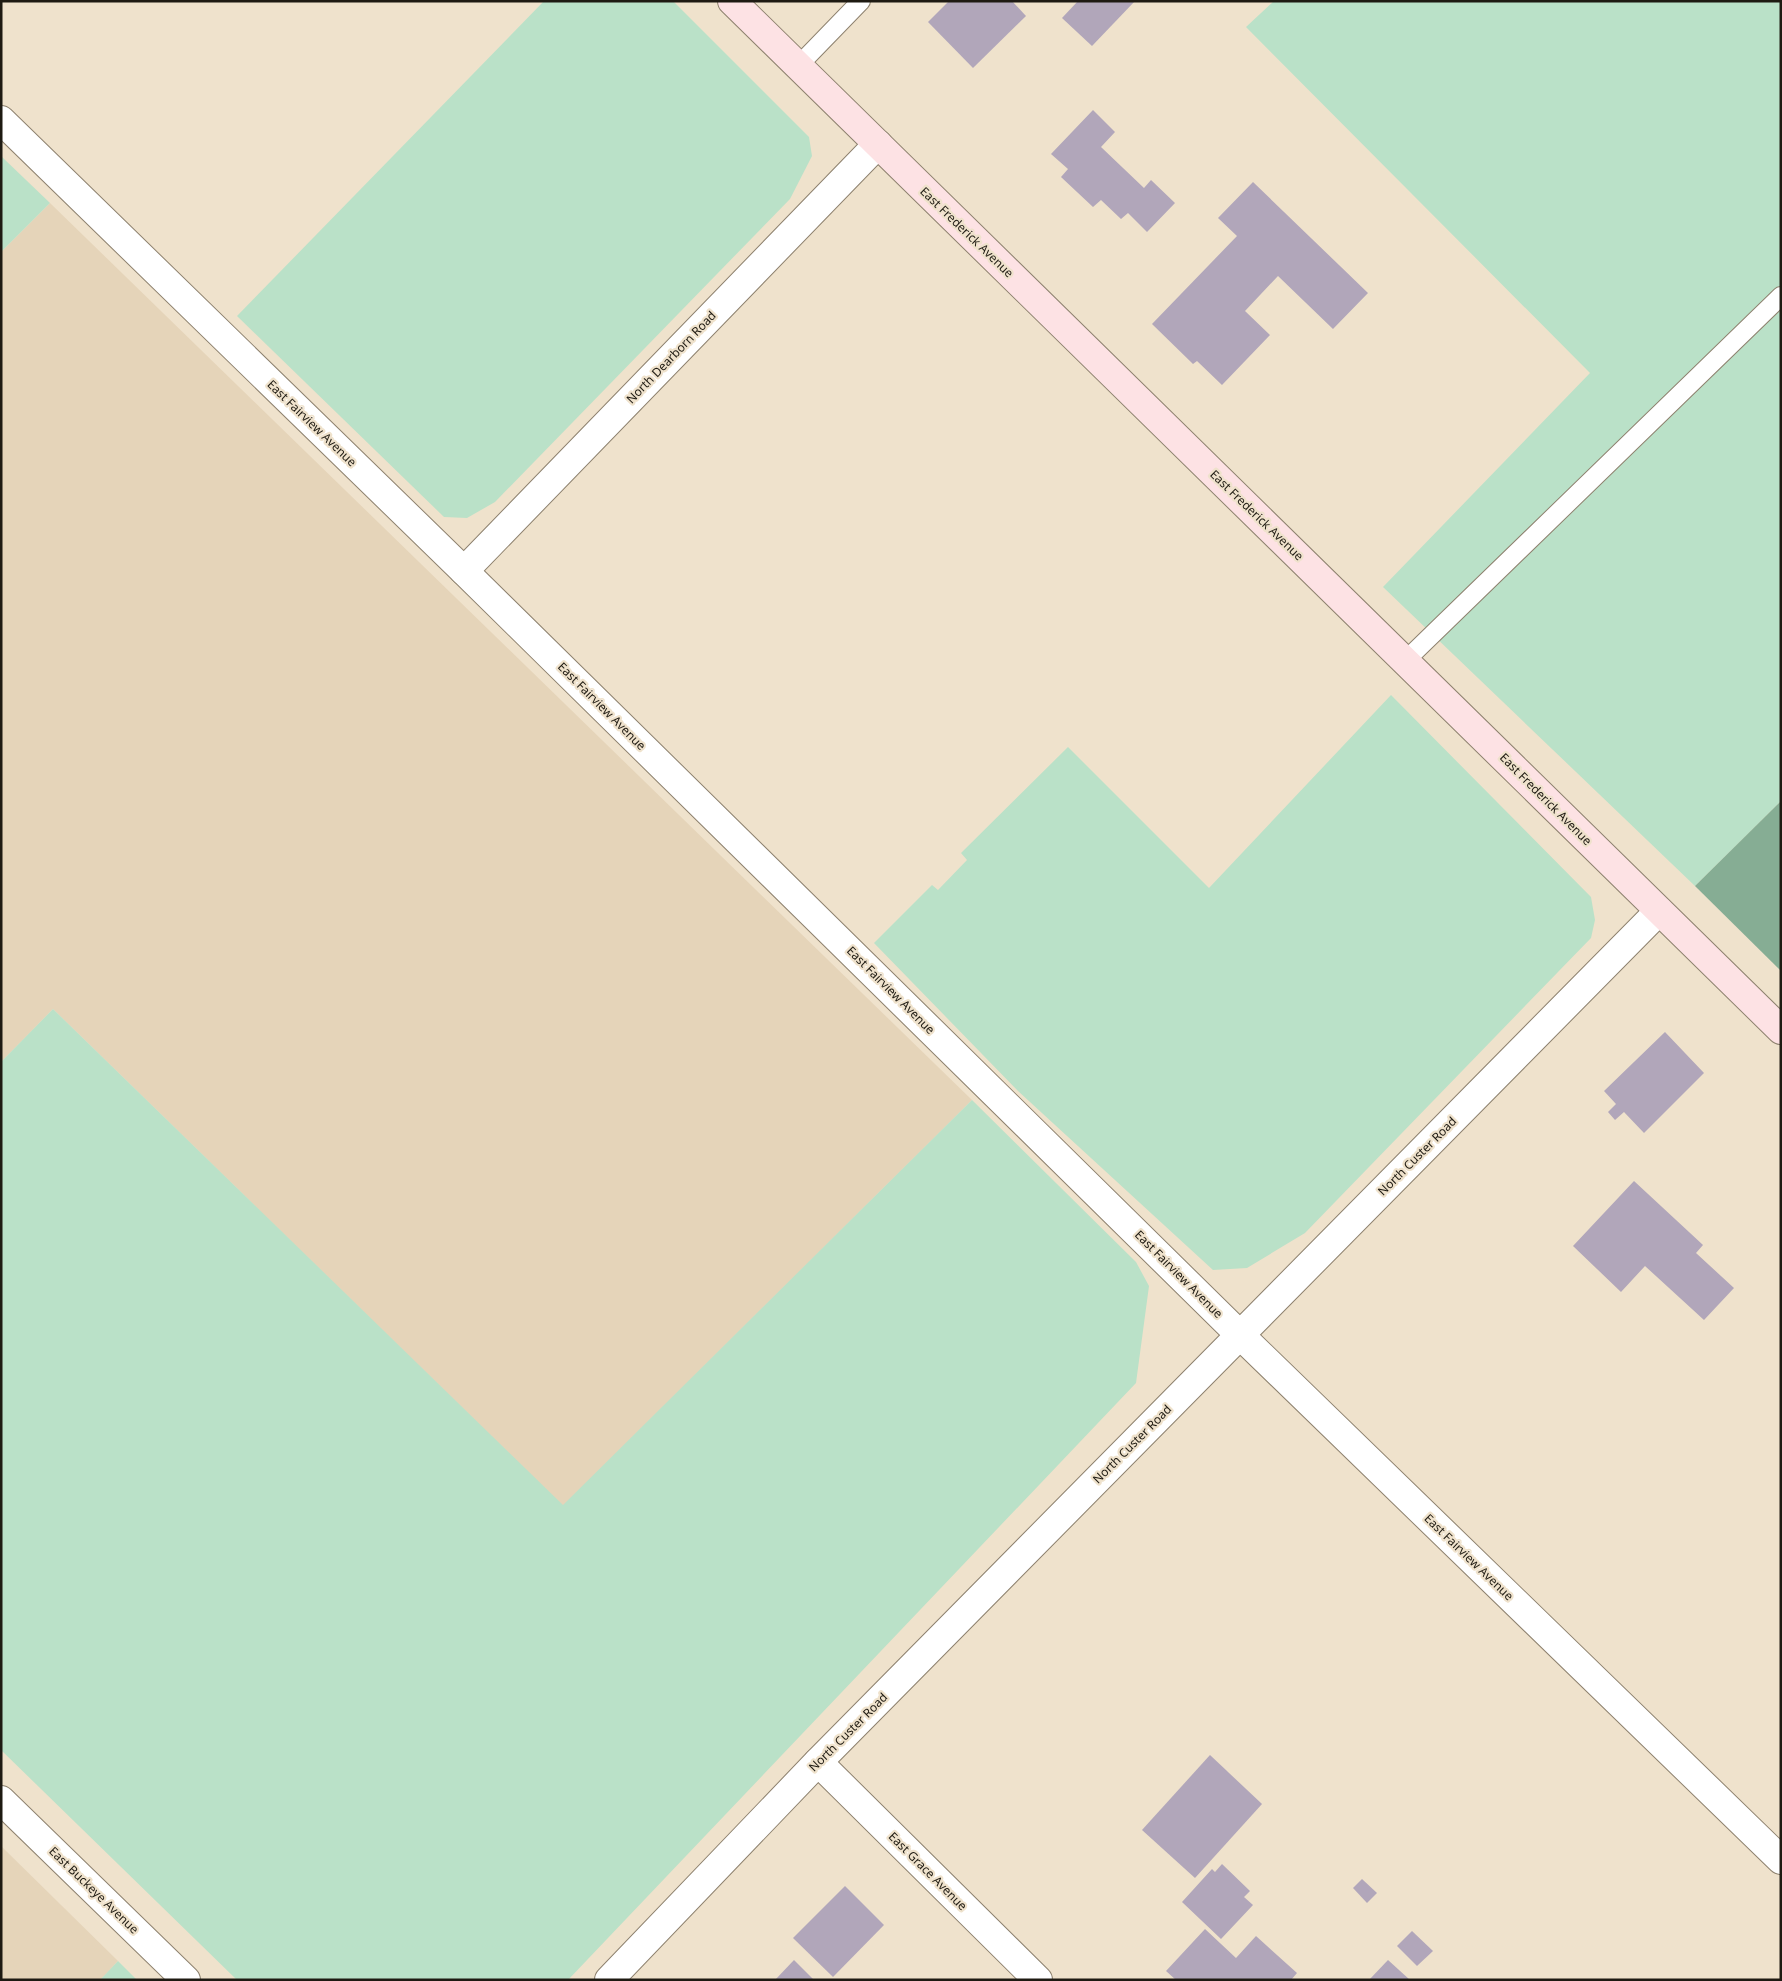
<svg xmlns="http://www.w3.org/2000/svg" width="1782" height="1981" font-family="'Noto Sans',sans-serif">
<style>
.built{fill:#e5d4b9}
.green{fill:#bae1c8}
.forest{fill:#86ad94}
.building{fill:#b1a6ba}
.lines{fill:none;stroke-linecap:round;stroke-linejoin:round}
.service-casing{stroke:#8d816e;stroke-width:20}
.minor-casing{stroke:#8d816e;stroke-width:30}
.secondary-casing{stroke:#8d816e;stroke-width:30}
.service{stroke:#fff;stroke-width:18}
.minor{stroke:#fff;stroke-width:28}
.secondary{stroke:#fde2e4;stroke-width:28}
.labels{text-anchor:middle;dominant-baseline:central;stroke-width:4.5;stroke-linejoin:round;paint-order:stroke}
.street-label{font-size:12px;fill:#1e1a12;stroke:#efe2cc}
</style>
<rect width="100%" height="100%" fill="#efe2cc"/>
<g class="built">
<path d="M50,203l922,897 -409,406 -510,-497 -52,53v-810z"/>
<path d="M1,1846l117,115 -18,19h-99z"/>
</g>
<g class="green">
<path d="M544,1h129l136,136 3,19 -22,43 -295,303 -28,16 -23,-1 -207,-201z"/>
<path d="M1274,1h507v800l-86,85 -312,-299 207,-214 -344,-346z"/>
<path d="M2,157l48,46 -49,49v-94z"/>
<path d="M1391,695l200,202 4,23 -4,18 -286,295 -58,35 -34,2 -195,-179 -144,-148 58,-58 6,5 29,-30 -6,-7 107,-106 141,141z"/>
<path d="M53,1009l510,496 409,-405 164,162 13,24 -13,97 -568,597h-331l-236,-230v-688z"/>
<path d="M118,1961l19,19h-37z"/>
</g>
<path class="forest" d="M1781,801v170l-86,-85z"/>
<g class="building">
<path d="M949,1h63l14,15 -53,52 -45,-46z"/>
<path d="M1078,1h57l-43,45 -30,-28z"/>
<path d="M1093,110l22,22 -14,15 43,41 7,-8 24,23 -28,29 -19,-19 -7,6 -20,-19 -8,7 -32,-30 7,-8 -17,-15z"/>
<path d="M1253,182l115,111 -35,36 -55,-53 -33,35 25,24 -48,50 -25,-24 -4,3 -41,-40 85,-88 -19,-18z"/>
<path d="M1665,1032l39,41 -60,60 -20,-21 -9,8 -7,-8 8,-8 -12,-13z"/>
<path d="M1634,1181l69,64 -7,8 38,35 -30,32 -59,-54 -24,26 -48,-46z"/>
<path d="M1210,1755l52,49 -67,74 -53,-48z"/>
<path d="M1222,1864l28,27 -6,6 9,8 -32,34 -39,-37 30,-33 3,3z"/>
<path d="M1362,1879l15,14 -10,10 -14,-15z"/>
<path d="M845,1886l39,39 -51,52 -40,-39z"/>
<path d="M1205,1929l31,29 20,-22 41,37 -6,7h-115l-10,-9z"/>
<path d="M1412,1931l21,20 -16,15 -20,-20z"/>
<path d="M794,1960l20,20h-39z"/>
<path d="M1388,1960l22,20h-41z"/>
</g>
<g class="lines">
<defs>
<g id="service">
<path d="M798,66l63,-65"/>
<path d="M1405,661l376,-365"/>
</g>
<g id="minor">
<path d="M1,120l463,451 776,764 541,525"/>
<path d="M464,571l414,-427"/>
<path d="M818,1762l220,218"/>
<path d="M1,1800l185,180"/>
<path d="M609,1980l209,-218 841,-851"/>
</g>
<path id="secondary" d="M732,1l1049,1029"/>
</defs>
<use href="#service" class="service-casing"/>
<use href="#minor" class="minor-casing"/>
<use href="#secondary" class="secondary-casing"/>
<use href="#service" class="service"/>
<use href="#minor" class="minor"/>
<use href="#secondary" class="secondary"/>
</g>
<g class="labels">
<g class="street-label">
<text transform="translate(967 232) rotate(44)">East Frederick Avenue</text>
<text transform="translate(671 357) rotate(-46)">North Dearborn Road</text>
<text transform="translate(312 423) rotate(44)">East Fairview Avenue</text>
<text transform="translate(1257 515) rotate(44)">East Frederick Avenue</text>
<text transform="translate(602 706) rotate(45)">East Fairview Avenue</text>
<text transform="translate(1546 799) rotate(45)">East Frederick Avenue</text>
<text transform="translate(891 990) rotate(45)">East Fairview Avenue</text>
<text transform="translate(1417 1156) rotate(-45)">North Custer Road</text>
<text transform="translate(1179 1274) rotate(45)">East Fairview Avenue</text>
<text transform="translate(1132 1444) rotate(-45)">North Custer Road</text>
<text transform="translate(1469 1557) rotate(44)">East Fairview Avenue</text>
<text transform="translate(848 1732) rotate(-45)">North Custer Road</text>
<text transform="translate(928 1871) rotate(45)">East Grace Avenue</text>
<text transform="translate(94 1890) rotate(44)">East Buckeye Avenue</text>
</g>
</g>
<rect width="1782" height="1981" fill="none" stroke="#1e1a12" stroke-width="5"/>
</svg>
